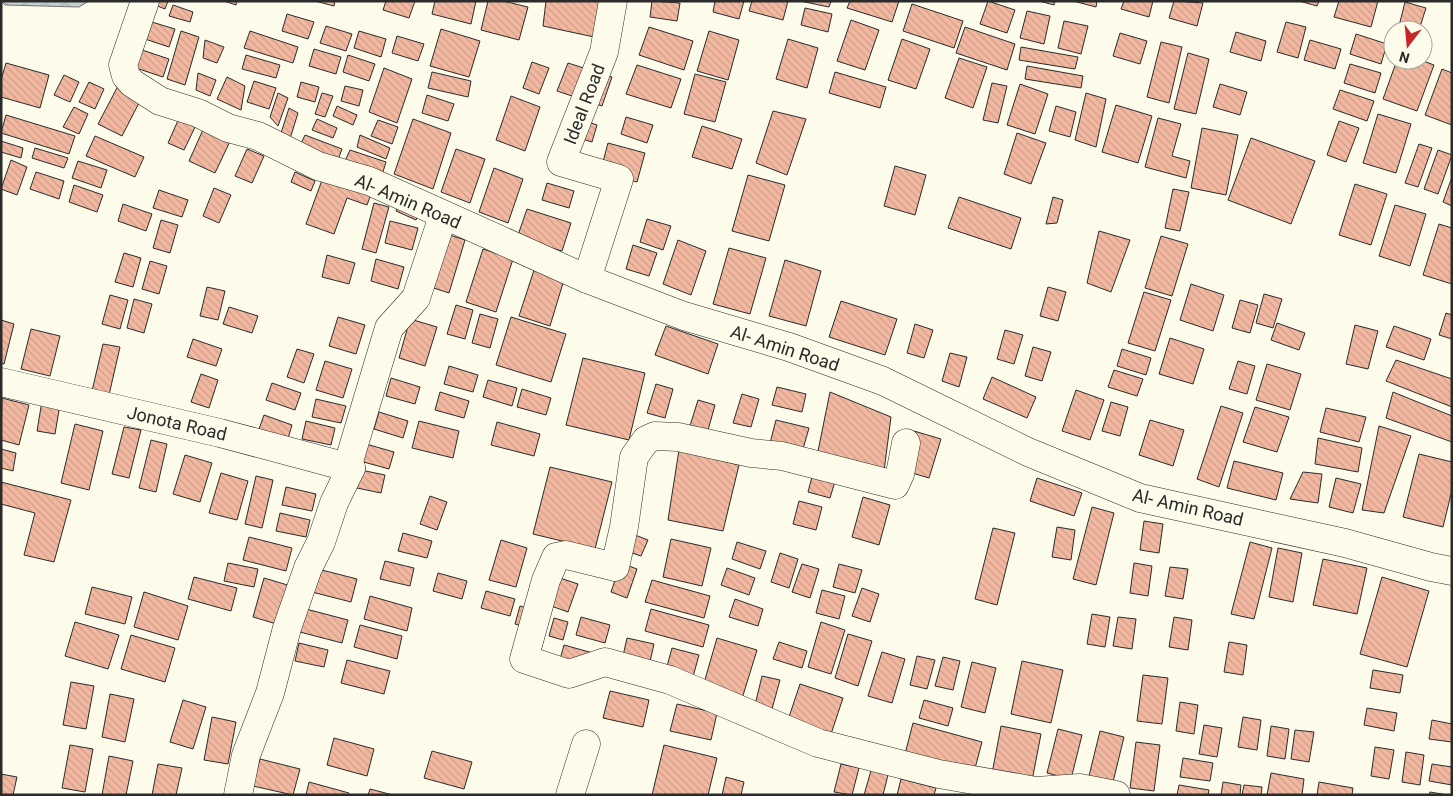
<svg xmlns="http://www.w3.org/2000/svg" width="1453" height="796" font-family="Roboto,sans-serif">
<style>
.water{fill:url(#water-waves);stroke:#74746e}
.building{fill:url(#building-back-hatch);stroke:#2b2b2b}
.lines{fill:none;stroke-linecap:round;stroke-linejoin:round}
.minor-casing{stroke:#2b2b2b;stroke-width:29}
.minor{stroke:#fdfbea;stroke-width:28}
.labels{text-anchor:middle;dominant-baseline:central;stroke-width:4;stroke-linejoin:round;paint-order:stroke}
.street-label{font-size:18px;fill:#2b2b2b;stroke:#fdfbea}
</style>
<defs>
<pattern id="water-waves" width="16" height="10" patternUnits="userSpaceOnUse" patternTransform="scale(1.25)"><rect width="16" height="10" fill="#c7d0d0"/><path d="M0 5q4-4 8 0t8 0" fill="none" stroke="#abb3b3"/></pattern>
<pattern id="building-back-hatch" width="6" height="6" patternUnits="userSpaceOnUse" patternTransform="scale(1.25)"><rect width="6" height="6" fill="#f2b8a0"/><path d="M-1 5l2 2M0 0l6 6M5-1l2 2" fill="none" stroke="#d09e8a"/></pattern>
</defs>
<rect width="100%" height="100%" fill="#fdfbea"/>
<path class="water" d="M1,1h88l-10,6 -74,-2z"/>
<g class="building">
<path d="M156,1h12l-3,8 -10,-4z"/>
<path d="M224,1h13l-1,4z"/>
<path d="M315,1h20l-1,5z"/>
<path d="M386,1h29l-6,17 -26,-8z"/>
<path d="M435,1h41l-5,23 -39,-10z"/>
<path d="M488,1h15l25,6 -9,33 -38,-10z"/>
<path d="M546,1h58l-10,36 -51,-11z"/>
<path d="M652,1l28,2 -3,18 -27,-4z"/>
<path d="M715,1h29l-5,18 -26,-7z"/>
<path d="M752,1h36l-5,19 -34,-9z"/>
<path d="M800,1h31l-2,6z"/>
<path d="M850,1h49l-7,21 -45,-14z"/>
<path d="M988,1l27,9 -8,23 -27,-9z"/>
<path d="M1039,1h16l-1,4z"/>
<path d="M1073,1h24l-1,6z"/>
<path d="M1124,1h29l-4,16 -28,-8z"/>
<path d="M1174,1l29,2 -6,23 -28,-8z"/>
<path d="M1299,1h20l-2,5z"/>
<path d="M1339,1h39l-7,26 -37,-10z"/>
<path d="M1405,2l21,6 -7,22h-21z"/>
<path d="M912,4l51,17 -9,27 -51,-17z"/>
<path d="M173,5l20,7 -3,10 -21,-6z"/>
<path d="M805,8l27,6 -4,18 -27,-7z"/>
<path d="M1027,11l23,5 -6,28 -24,-6z"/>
<path d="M287,14l27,8 -6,17 -26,-8z"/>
<path d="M145,20l30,9 -6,18 -30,-10z"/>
<path d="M851,20l28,10 -14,40 -28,-9z"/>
<path d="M1064,21l24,5 -7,28 -23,-6z"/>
<path d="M1286,22l20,5 -8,31 -21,-6z"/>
<path d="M326,26l26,8 -6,17 -26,-8z"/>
<path d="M649,27l44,14 -9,29 -45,-15z"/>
<path d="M965,27l50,17 -8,26 -51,-17z"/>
<path d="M441,29l39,12 -11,36 -39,-11z"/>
<path d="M181,31l18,6 -14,48 -18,-6z"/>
<path d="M250,31l48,16 -5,16 -49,-15z"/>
<path d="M359,31l27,8 -5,18 -27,-9z"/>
<path d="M709,31l30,9 -11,40 -31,-9z"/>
<path d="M1236,32l30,9 -5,20 -31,-9z"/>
<path d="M1120,33l27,8 -7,23 -27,-8z"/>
<path d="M1356,34l31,10 -6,20 -31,-10z"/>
<path d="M397,36l27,8 -6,17 -26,-8z"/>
<path d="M788,39l30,9 -11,40 -31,-9z"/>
<path d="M902,39l28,10 -14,40 -28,-9z"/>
<path d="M205,40l19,7 -7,16 -14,-5z"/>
<path d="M1310,40l31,9 -6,20 -31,-9z"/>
<path d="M1161,42l21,5 -13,56 -22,-6z"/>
<path d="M1021,47l57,10 -3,12 -56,-9z"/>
<path d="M139,49l30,10 -6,18 -30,-10z"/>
<path d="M314,49l27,8 -5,17 -27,-8z"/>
<path d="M1188,53l21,6 -13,55 -22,-5z"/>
<path d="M246,55l34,10 -4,13 -34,-9z"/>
<path d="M348,55l27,9 -6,17 -26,-9z"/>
<path d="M959,58l28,9 -14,41 -28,-10z"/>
<path d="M1397,60h24l13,5 -17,46 -34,-12z"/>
<path d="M532,62l17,6 -10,26 -16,-6z"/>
<path d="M6,63l43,12 -9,33 -39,-11v-17z"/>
<path d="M568,63l44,14 -10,29 -45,-15z"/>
<path d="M1350,64l31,9 -6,20 -31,-10z"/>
<path d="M637,65l44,14 -10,29 -45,-14z"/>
<path d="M1027,66l56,10 -2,12 -56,-9z"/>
<path d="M384,68l28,11 -15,44 -28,-11z"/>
<path d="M1442,69l10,4v52l-27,-10z"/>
<path d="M432,72l39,9 -3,16 -40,-9z"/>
<path d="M835,72l51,15 -6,21 -51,-15z"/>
<path d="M198,73l18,7 -6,16 -14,-6z"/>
<path d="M695,74l31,8 -11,40 -31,-8z"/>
<path d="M64,75l15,7 -9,20 -16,-7z"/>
<path d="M227,77l18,9 -4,24 -24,-11z"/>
<path d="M254,81l22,7 -7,21 -22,-7z"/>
<path d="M89,82l15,7 -9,20 -16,-7z"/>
<path d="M301,82l18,5 -4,15 -18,-5z"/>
<path d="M992,83l15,3 -9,37 -15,-3z"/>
<path d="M1020,84l28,10 -13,40 -28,-9z"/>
<path d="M1220,84l27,8 -7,23 -27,-8z"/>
<path d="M118,86l23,13 -19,37 -24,-12z"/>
<path d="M345,86l18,4 -4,16 -18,-5z"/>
<path d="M1340,90l34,11 -7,20 -34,-12z"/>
<path d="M278,93l10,5 -10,28 -8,-9z"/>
<path d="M322,93l11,3 -8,21 -10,-3z"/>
<path d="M1086,93l20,6 -10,48 -21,-7z"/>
<path d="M427,95l27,9 -6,17 -26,-8z"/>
<path d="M511,96l29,11 -15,44 -29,-11z"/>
<path d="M1116,105l36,11 -14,47 -36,-11z"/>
<path d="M337,106l20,9 -4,10 -20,-9z"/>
<path d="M1056,106l20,6 -6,25 -21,-6z"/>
<path d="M74,107l14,7 -9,20 -16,-7z"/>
<path d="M289,108l9,5 -9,29 -8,-9z"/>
<path d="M773,111l33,8 -19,56 -31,-12z"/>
<path d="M1378,114l33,10 -15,49 -33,-10z"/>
<path d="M6,115l69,21 -6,18 -68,-21z"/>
<path d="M180,116l17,7 -13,27 -16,-7z"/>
<path d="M571,116l26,9 -5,17 -26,-8z"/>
<path d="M626,117l27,8 -6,18 -26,-9z"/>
<path d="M1158,118l23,6 -9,32 18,5 -4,17 -41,-11z"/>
<path d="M317,119l20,9 -4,10 -21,-8z"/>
<path d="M413,119l38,14 -18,56 -39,-15z"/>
<path d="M378,120l20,7 -6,17 -21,-8z"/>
<path d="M1339,121l20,7 -13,34 -19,-7z"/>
<path d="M206,123l27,12 -18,38 -26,-12z"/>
<path d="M702,126l40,13 -10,30 -40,-12z"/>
<path d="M1202,128l36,7 -12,60 -35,-7z"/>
<path d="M1017,133l29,10 -15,41 -27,-10z"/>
<path d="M305,135l37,14 -6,16 -38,-15z"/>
<path d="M360,135l30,13 -4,11 -29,-12z"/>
<path d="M95,136l49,21 -9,20 -49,-21z"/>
<path d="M1251,138l64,23 -24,63 -63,-24z"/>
<path d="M1,141l22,7 -2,10 -20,-6z"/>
<path d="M608,143l37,10 -8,29 -37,-9z"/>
<path d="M1419,144l13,4 -14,39 -13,-4z"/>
<path d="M35,148l33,10 -4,10 -32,-10z"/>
<path d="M247,149l17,7 -12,27 -17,-7z"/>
<path d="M456,149l29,10 -15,44 -29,-11z"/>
<path d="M350,150l36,12 -4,13 -40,-7z"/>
<path d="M1438,150l14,5 -14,39 -14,-5z"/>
<path d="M11,160l16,7 -10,28 -16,-6z"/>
<path d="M78,161l29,9 -6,18 -29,-10z"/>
<path d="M895,166l31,9 -11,40 -31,-9z"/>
<path d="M494,168l29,11 -15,44 -29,-11z"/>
<path d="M326,169l48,17 -7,19 -20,-7 -13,36 -28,-10z"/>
<path d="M36,172l28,9 -5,18 -29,-10z"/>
<path d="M295,172l20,9 -4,10 -20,-9z"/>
<path d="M748,175l37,10 -16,56 -37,-10z"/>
<path d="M1452,177v29l-9,-4z"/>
<path d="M547,183l27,8 -5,17 -27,-8z"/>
<path d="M1355,184l32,10 -16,51 -32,-10z"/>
<path d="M74,185l29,10 -6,17 -28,-10z"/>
<path d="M214,188l17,7 -12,28 -16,-7z"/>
<path d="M1173,189l16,3 -9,39 -15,-3z"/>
<path d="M159,190l29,10 -6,17 -29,-9z"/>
<path d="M959,197l62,21 -10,31 -63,-21z"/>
<path d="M1053,197l10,3 -6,23 -11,1z"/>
<path d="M400,201l20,9 -4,10 -20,-9z"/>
<path d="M374,203l15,4 -13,46 -14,-4z"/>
<path d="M123,204l29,10 -6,17 -28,-10z"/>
<path d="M1395,205l31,9 -16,52 -31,-10z"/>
<path d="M527,209l44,14 -9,28 -45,-13z"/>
<path d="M647,219l24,7 -8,24 -23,-8z"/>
<path d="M161,220l17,5 -8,28 -17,-5z"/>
<path d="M390,221l28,7 -6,22 -27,-7z"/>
<path d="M1439,224l13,4v56l-29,-9z"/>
<path d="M435,230l30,10 -16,53 -31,-10z"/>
<path d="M1099,231l31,9 -19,52 -24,-9z"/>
<path d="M1161,236l27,8 -16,52 -27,-8z"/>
<path d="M678,240l28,11 -15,44 -28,-11z"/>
<path d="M633,245l24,8 -8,23 -23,-7z"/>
<path d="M729,248l37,10 -16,56 -37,-10z"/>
<path d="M483,249l30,10 -17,53 -30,-10z"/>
<path d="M124,253l17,5 -8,29 -18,-5z"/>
<path d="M327,255l28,8 -6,21 -27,-7z"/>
<path d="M376,259l28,8 -6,22 -27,-8z"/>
<path d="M785,260l36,11 -15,55 -37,-10z"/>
<path d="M150,261l17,5 -8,28 -17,-5z"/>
<path d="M536,264l30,9 -16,53 -31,-10z"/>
<path d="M1191,284l33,11 -11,36 -33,-11z"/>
<path d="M207,287l18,4 -7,29 -18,-4z"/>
<path d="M1048,287l18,5 -8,29 -18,-5z"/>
<path d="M1144,292l27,8 -16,51 -27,-8z"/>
<path d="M1264,294l18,5 -9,29 -17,-5z"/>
<path d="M110,295l18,5 -8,29 -18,-5z"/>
<path d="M134,299l18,5 -8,29 -17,-5z"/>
<path d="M1240,300l18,5 -8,28 -18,-5z"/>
<path d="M841,301l56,18 -12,36 -56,-18z"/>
<path d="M456,305l17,5 -8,29 -18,-5z"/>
<path d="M229,307l29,9 -6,17 -29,-9z"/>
<path d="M1446,313l6,2v24l-13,-4z"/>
<path d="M480,314l18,5 -8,29 -18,-5z"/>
<path d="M338,317l27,8 -9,29 -27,-8z"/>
<path d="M511,317l55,17 -15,48 -55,-17z"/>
<path d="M410,319l27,8 -12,39 -26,-8z"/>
<path d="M1,320l13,4 -10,40 -3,-1z"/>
<path d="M1277,323l28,10 -6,17 -28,-10z"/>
<path d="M915,324l18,6 -9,28 -17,-5z"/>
<path d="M1355,325l23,6 -10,38 -22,-5z"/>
<path d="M666,326l52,18 -10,30 -53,-19z"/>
<path d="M1394,326l37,13 -7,21 -38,-13z"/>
<path d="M31,329l29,7 -10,40 -29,-7z"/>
<path d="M1005,330l18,5 -9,29 -17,-5z"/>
<path d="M1170,338l34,11 -11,35 -34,-10z"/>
<path d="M193,339l29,10 -6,17 -29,-9z"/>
<path d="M103,344l17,3 -11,48 -17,-4z"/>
<path d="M1033,347l18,5 -9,29 -17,-5z"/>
<path d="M297,349l17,5 -10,29 -17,-6z"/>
<path d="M1122,349l29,9 -5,17 -29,-9z"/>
<path d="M950,353l17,4 -8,30 -17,-6z"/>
<path d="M583,358l62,15 -16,67 -63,-15z"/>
<path d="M1396,360l56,19v28l-66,-26z"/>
<path d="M325,361l27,8 -9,29 -27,-8z"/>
<path d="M1238,361l17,5 -8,28 -18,-5z"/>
<path d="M1267,364l34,10 -11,36 -34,-10z"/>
<path d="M449,366l29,9 -5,17 -29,-8z"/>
<path d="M1114,370l29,9 -6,17 -29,-9z"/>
<path d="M201,374l17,6 -9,28 -18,-6z"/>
<path d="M992,377l44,20 -9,21 -44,-19z"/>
<path d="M391,378l29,9 -5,17 -29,-8z"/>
<path d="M488,380l29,8 -5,18 -29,-9z"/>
<path d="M272,383l29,10 -6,17 -29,-10z"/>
<path d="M656,384l17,5 -8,29 -18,-5z"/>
<path d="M777,387l29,7 -4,18 -30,-7z"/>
<path d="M522,389l29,9 -5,17 -29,-8z"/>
<path d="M1076,390l28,10 -14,40 -28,-9z"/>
<path d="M440,392l29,9 -5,17 -29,-8z"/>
<path d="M830,392l61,25 -7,54 -67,-15z"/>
<path d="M1393,392l59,24v26l-66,-24z"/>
<path d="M742,394l17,5 -8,28 -18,-4z"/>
<path d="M2,398l27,7 -10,40 -18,-5z"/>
<path d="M316,399l30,7 -5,17 -29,-6z"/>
<path d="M698,400l17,5 -8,29 -18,-5z"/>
<path d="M42,401l18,3 -5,30 -18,-3z"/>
<path d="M1111,402l17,5 -8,29 -18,-5z"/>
<path d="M1221,406l22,7 -24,74 -22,-8z"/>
<path d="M1255,407l34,10 -12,35 -34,-10z"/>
<path d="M1326,408l40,9 -7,25 -39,-10z"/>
<path d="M379,412l29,9 -5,17 -29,-9z"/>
<path d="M264,415l28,10 -5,17 -29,-10z"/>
<path d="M776,420l33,8 -8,28 -32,-9z"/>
<path d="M1150,420l34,10 -11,36 -34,-11z"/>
<path d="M306,421l29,7 -4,17 -29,-6z"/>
<path d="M419,421l40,10 -6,27 -41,-10z"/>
<path d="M497,422l43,12 -6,22 -43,-11z"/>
<path d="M75,424l28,7 -14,59 -28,-7z"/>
<path d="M1379,426l32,10 -27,77 -22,-3z"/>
<path d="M124,427l17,3 -12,48 -17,-4z"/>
<path d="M914,431l27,8 -12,39 -27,-8z"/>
<path d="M1318,438l44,10 -4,24 -43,-8z"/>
<path d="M151,440l16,4 -11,48 -17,-4z"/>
<path d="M366,444l28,8 -5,17 -29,-8z"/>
<path d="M1,449l15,4 -3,18 -12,-3z"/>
<path d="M679,450l60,15 -16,66 -55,-11z"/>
<path d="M1419,454l33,8v28l-9,37 -40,-10z"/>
<path d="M185,455l27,8 -12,39 -27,-8z"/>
<path d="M1234,461l49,12 -7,27 -49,-12z"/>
<path d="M550,467l62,15 -17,67 -62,-15z"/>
<path d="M356,469l29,6 -4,18 -29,-6z"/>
<path d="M814,469l23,6 -7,23 -22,-6z"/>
<path d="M1303,472l19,2 -4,29 -28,-4z"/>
<path d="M221,473l27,8 -11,39 -28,-7z"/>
<path d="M256,476l17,4 -11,48 -17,-4z"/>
<path d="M1037,478l45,15 -8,23 -44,-15z"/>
<path d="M1336,478l25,6 -8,29 -24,-6z"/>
<path d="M1,482l70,18 -17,62 -30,-7 11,-42 -34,-9z"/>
<path d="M286,487l30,7 -4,17 -30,-6z"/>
<path d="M430,496l17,6 -10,28 -17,-6z"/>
<path d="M863,497l27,8 -11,40 -27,-8z"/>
<path d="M799,501l23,6 -6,23 -23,-6z"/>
<path d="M1092,507l22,6 -18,72 -23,-6z"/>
<path d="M280,513l30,7 -4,17 -30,-6z"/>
<path d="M1144,521l19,3 -4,29 -19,-3z"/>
<path d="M1057,527l18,3 -4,30 -19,-3z"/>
<path d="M993,528l22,5 -18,72 -22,-6z"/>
<path d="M403,533l29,8 -5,17 -29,-7z"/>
<path d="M630,533l18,7 -7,16 -12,-4z"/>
<path d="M249,537l43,11 -6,23 -43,-11z"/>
<path d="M671,539l40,9 -9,38 -39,-9z"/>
<path d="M501,540l26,8 -11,39 -27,-7z"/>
<path d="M737,542l29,9 -6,18 -28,-10z"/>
<path d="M1250,542l22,6 -18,71 -23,-5z"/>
<path d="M1278,548l24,5 -9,49 -24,-5z"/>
<path d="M780,553l18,6 -9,29 -18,-6z"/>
<path d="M1323,559l44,9 -10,46 -44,-9z"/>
<path d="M385,561l29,7 -4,18 -30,-7z"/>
<path d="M228,563l30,6 -4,18 -30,-6z"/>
<path d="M621,563l16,6 -10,29 -16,-6z"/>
<path d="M1134,563l18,3 -4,30 -18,-3z"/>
<path d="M802,564l17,5 -9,29 -18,-6z"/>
<path d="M839,564l23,6 -7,23 -22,-6z"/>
<path d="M1170,567l18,2 -5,30 -18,-3z"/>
<path d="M314,568l43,11 -6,23 -43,-11z"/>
<path d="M727,568l28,10 -6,17 -28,-10z"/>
<path d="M438,573l29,8 -5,18 -29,-8z"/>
<path d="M194,577l43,11 -6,23 -43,-12z"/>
<path d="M1382,577l47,14 -22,76 -47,-13z"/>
<path d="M264,578l27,8 -11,39 -27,-8z"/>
<path d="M560,578l18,6 -10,28 -17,-6z"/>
<path d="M652,580l58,16 -6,22 -59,-16z"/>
<path d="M92,587l40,10 -7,27 -40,-10z"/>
<path d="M862,588l17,6 -9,28 -18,-6z"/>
<path d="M822,590l23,6 -6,23 -23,-6z"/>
<path d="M486,591l29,8 -5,17 -29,-8z"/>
<path d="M144,592l44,14 -10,34 -44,-13z"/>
<path d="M370,596l42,12 -5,23 -43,-12z"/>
<path d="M735,599l28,10 -5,17 -29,-9z"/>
<path d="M520,606l13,4 -5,18 -13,-4z"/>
<path d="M306,609l42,11 -6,23 -42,-11z"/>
<path d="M651,609l58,16 -6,22 -58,-16z"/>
<path d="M1092,614l18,3 -5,30 -18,-3z"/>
<path d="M581,617l29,8 -5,18 -29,-8z"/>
<path d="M1118,617l18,2 -4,30 -19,-3z"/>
<path d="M1174,617l18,3 -4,30 -19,-3z"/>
<path d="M554,618l14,4 -5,18 -14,-4z"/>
<path d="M75,622l44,13 -11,34 -43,-13z"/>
<path d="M821,622l24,8 -14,44 -23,-7z"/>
<path d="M360,625l42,11 -5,23 -43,-12z"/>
<path d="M848,634l24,7 -14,45 -23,-8z"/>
<path d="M131,635l44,13 -10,34 -44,-13z"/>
<path d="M627,638l27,6 -9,40 -27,-6z"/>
<path d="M717,638l40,12 -16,52 -39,-12z"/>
<path d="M779,642l28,9 -5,17 -29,-9z"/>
<path d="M1229,642l18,3 -4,30 -19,-3z"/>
<path d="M299,643l29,7 -4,17 -29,-6z"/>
<path d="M564,645l29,8 -34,10z"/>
<path d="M672,648l27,7 -11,40 -27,-7z"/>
<path d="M882,652l23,7 -13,44 -24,-7z"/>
<path d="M917,656l18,4 -8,29 -17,-4z"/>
<path d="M943,657l17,4 -7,29 -18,-4z"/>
<path d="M347,660l43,11 -6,23 -43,-11z"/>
<path d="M1022,661l41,9 -12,53 -40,-9z"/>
<path d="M972,662l24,6 -11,45 -24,-6z"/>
<path d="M1373,670l30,5 -3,18 -30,-5z"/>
<path d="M1143,675l25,3 -6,46 -25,-3z"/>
<path d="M762,676l18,4 -8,29 -17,-4z"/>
<path d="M71,682l23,4 -8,43 -23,-4z"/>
<path d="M800,684l43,14 -12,36 -43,-14z"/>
<path d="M610,691l39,9 -6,27 -40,-9z"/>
<path d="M110,694l24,5 -9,43 -23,-5z"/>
<path d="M183,700l23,7 -13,42 -23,-7z"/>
<path d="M924,700l29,8 -5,18 -29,-8z"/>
<path d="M1180,702l18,3 -4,29 -18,-3z"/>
<path d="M677,704l40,9 -6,27 -41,-9z"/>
<path d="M1367,708l30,5 -3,18 -30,-6z"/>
<path d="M212,717l24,5 -8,42 -24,-4z"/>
<path d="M1243,717l18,3 -4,30 -19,-3z"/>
<path d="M1432,720l20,4v18l-23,-3z"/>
<path d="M913,723l69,19 -9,34 -69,-18z"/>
<path d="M1204,725l18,3 -5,29 -18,-3z"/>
<path d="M1001,726l40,8 -10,52 -40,-7z"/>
<path d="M1271,726l18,3 -4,30 -18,-3z"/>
<path d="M1058,729l24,6 -11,44 -24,-6z"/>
<path d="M1295,730l19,2 -5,30 -18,-3z"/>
<path d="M1100,731l24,6 -11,45 -24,-6z"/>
<path d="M334,738l40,11 -7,27 -40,-11z"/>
<path d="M1136,742l24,3 -6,46 -24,-3z"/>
<path d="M70,745l23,4 -8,43 -23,-4z"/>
<path d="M664,745l53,13 -9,37h-56z"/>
<path d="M1375,747l19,3 -5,29 -18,-3z"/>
<path d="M432,751l40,11 -8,27 -40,-11z"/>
<path d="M1406,752l18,3 -4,30 -18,-3z"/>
<path d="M109,756l24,5 -7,34h-24z"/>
<path d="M1183,758l30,5 -3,18 -30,-4z"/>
<path d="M260,759l40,10 -7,26 -40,-9z"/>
<path d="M158,764l24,4 -6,27h-24z"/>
<path d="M841,764l18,4 -7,27 -18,-3z"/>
<path d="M1432,764l20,3v18l-23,-4z"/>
<path d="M872,767l17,4 -6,24h-19z"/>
<path d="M1271,773l33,6 -2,16h-35z"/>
<path d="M1,774l16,3 -4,18h-12z"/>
<path d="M726,777l18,5 -3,13h-19z"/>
<path d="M901,779l35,9 -2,7h-37z"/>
<path d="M309,782l40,11 -1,2h-42z"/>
<path d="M1223,782l18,3 -1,10h-19z"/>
<path d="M1319,782l34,6 -1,7h-35z"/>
<path d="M1179,785l30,5 -1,5h-31z"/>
<path d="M1244,785l18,2 -1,8h-19z"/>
<path d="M370,789l23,6h-25z"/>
<path d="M1430,792l18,3h-19z"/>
</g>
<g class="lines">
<defs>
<g id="minor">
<path d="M145,1l-22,64 3,11 6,7 28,18 38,12 30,15 30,8 60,30 51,15 218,98 97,37 105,31 94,34 145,71 112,46 205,45 86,24 21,4"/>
<path d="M587,279l32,-100 -58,-17 43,-110 9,-51"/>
<path d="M1,382l219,51 131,35"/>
<path d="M906,443l-6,31 -5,11 -113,-29 -31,-3 -73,-16 -23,-1 -9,4 -12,17 -10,70 -9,40 -49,-12 -10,2 -10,23 -22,79 45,15 36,-12 65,18 148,63 121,31 97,17 44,-3 36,7"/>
<path d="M238,795l8,-40 24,-62 17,-65 21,-60 13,-26 13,-39 17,-35 -2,-7 40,-133 27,-30 27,-82"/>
<path d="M570,795l16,-51"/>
</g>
</defs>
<use href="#minor" class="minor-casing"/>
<use href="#minor" class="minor"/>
</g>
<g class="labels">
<g class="street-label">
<text transform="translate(584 104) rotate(-69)">Ideal Road</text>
<text transform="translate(408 201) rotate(23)">Al- Amin Road</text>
<text transform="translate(785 348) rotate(18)">Al- Amin Road</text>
<text transform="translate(177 423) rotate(13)">Jonota Road</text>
<text transform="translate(1188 507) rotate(13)">Al- Amin Road</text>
</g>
</g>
<rect width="1453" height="796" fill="none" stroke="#2b2b2b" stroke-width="5"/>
<g transform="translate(1408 45) rotate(196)"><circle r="24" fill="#fdfbea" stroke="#a9a89e"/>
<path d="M0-4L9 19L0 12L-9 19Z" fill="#c62828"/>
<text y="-8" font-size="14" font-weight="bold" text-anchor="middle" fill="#2b2b2b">N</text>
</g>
</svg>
